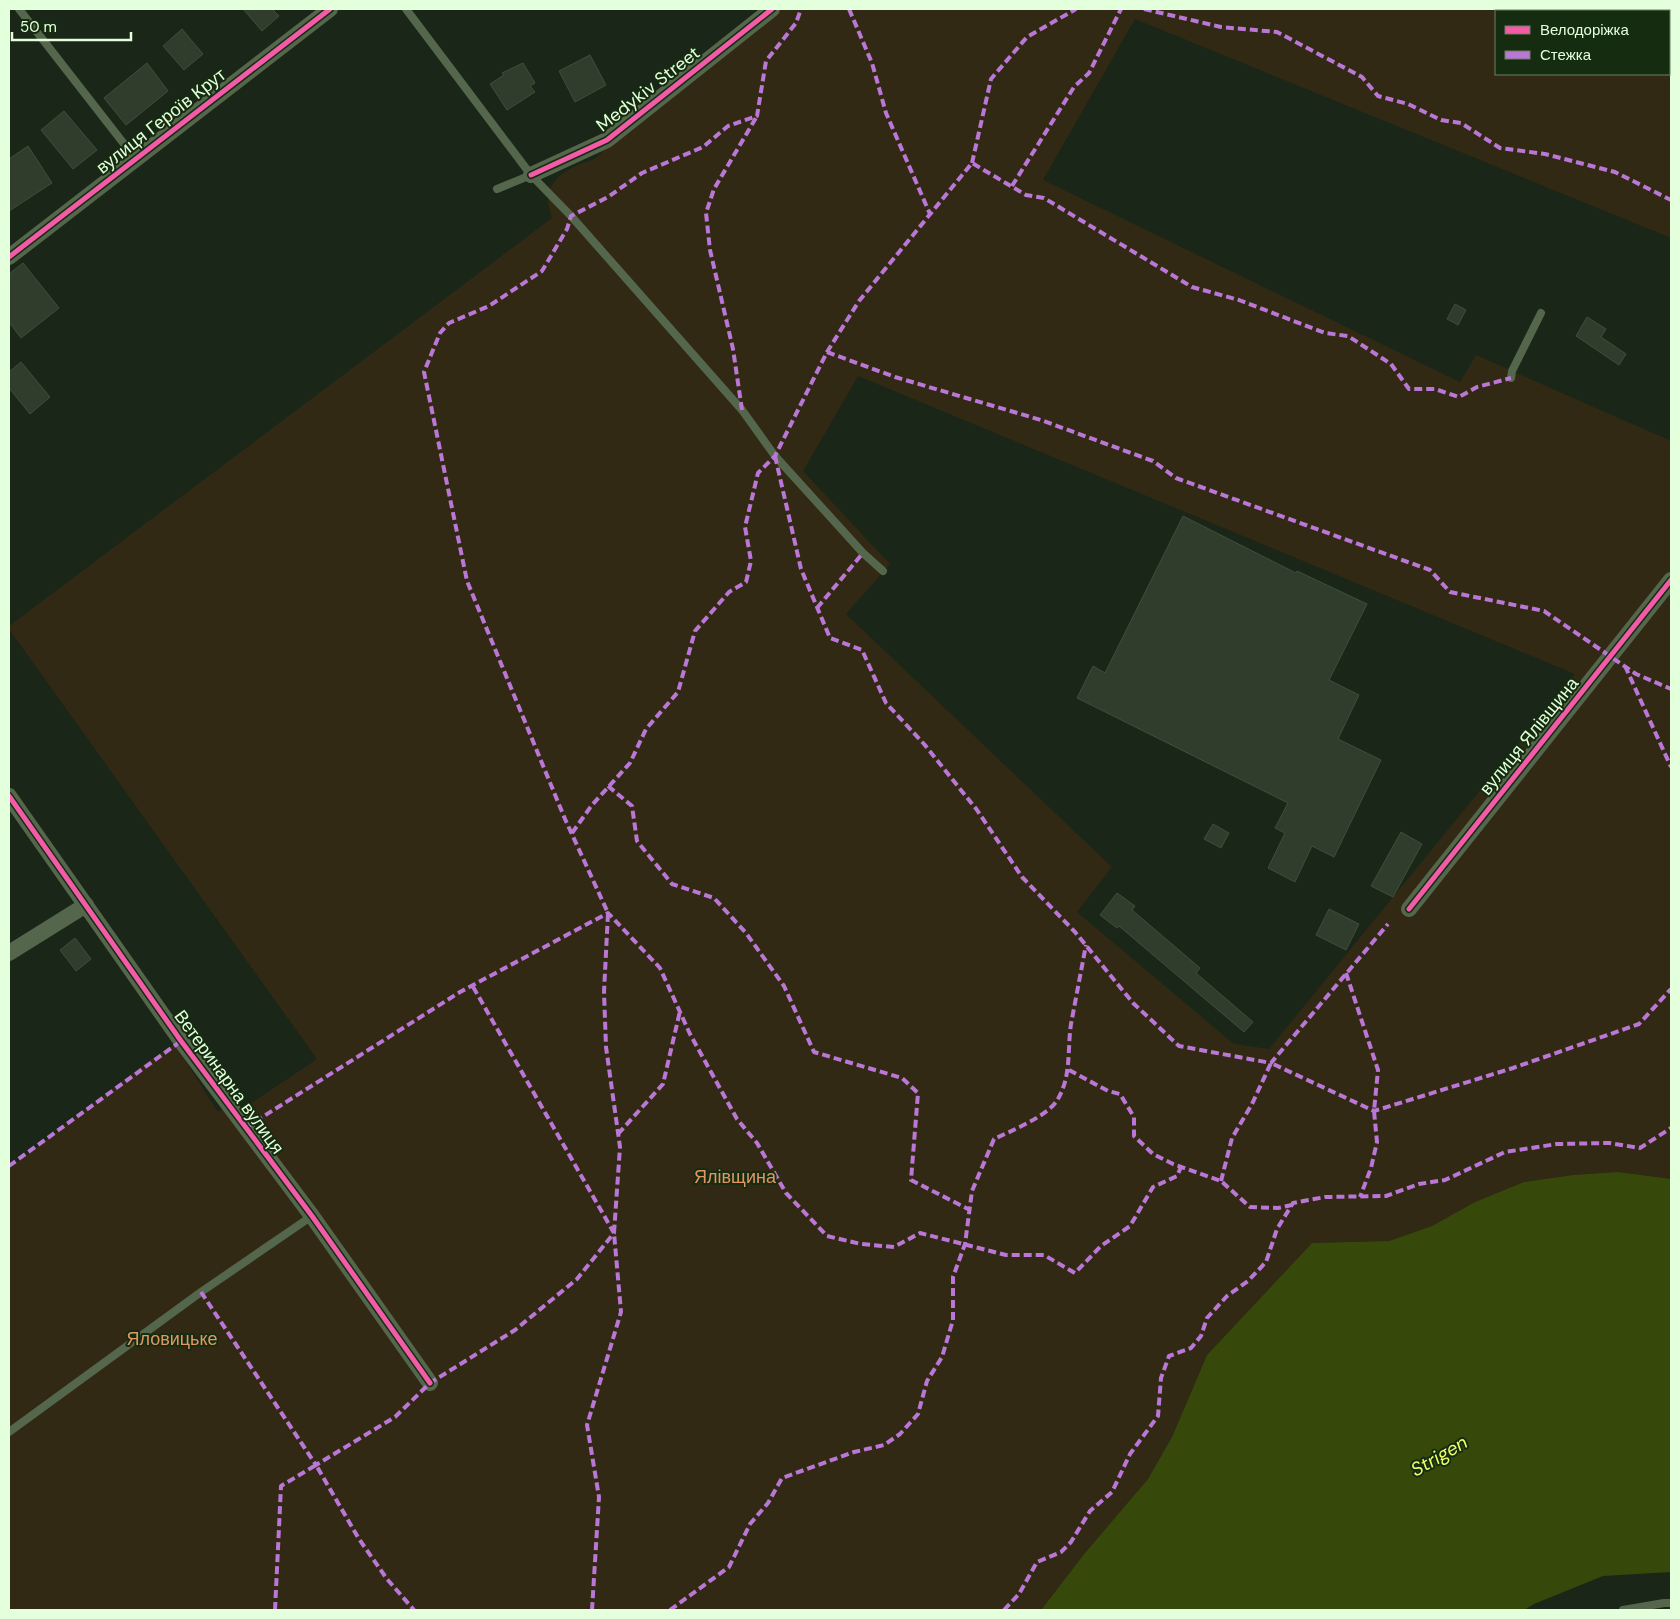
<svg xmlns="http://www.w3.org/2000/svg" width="1680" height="1619" font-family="'DM Sans',sans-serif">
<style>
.green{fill:#322914;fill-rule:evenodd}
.water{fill:#36490b}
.building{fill:#303d2c;stroke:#3e4f3a}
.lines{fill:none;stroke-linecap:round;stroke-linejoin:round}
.lane{stroke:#54674c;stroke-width:8}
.street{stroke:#54674c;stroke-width:16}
.quiet{stroke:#ba77d6;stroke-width:4;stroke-dasharray:8 4;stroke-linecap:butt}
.cycleway-casing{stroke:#162c11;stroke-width:8}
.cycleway{stroke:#f35aa7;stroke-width:5}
.labels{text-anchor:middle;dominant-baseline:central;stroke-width:4;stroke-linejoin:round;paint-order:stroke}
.street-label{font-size:18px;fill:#e4ffdc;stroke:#162c11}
.park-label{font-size:18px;fill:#e39663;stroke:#162c11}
.water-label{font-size:19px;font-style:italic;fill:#efff6a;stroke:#162c11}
</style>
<rect width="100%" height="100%" fill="#1a2617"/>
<path class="green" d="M768,9h903v229l-536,-219 -92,161 417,202 16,-27 195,86v738l-53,-7 -45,3 -49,7 -49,20 -43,24 -43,15 -77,2 -105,112 -35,82 -24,42 -63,74 -44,57h-1032v-441l139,-108 27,-17 42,67 27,-3 73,-49 -308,-430v-3l543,-408c-1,-6 -5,-14 -4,-20 3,-24 26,-32 46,-39zM1496,11h173v63h-173zM858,376l717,298 -306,375 -35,-5 -157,-132 35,-45 -266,-253 44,-50 -87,-93z"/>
<path class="water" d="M1618,1172l53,7v393l-68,4 -69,28 -10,6h-483l44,-57 63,-74 24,-42 35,-82 105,-112 77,-2 43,-15 43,-24 49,-20 49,-7z"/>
<g class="building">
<path d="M243,9h29l7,7 -17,15z"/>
<path d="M182,29l21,25 -19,16 -21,-24z"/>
<path d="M590,55l16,30 -31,17 -16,-31z"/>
<path d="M147,63l21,28 -42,34 -22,-27z"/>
<path d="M523,63l12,20 -5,3 5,6 -28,18 -17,-26 14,-9 -2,-2z"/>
<path d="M64,111l33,39 -24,19 -32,-39z"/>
<path d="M28,146l24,37 -43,28v-52z"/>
<path d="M23,263l36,45 -38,30 -12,-16v-48z"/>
<path d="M1455,304l11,6 -8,15 -11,-6z"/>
<path d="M1587,317l19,12 -5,8 25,17 -7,11 -43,-29z"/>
<path d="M21,362l29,35 -20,17 -21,-26v-16z"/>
<path d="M1183,516l113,57 1,-2 70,33 -38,76 30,15 -21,44 43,21 -47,97 -22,-11 -17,36 -27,-14 17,-35 -10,-5 13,-25 -211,-105 16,-32 12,7z"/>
<path d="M1213,824l16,9 -8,15 -17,-9z"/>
<path d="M1401,832l21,12 -29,53 -22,-11z"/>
<path d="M1117,893l18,13 -3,4 68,58 -4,5 57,49 -9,10 -125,-106 -2,2 -17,-13z"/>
<path d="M1329,909l30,15 -13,26 -30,-15z"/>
<path d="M75,938l16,21 -15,12 -16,-21z"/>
</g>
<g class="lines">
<g class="lane">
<path d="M19,9l116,149"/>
<path d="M406,9l125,166 40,41 171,194 33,46 88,97 20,18"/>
<path d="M497,189l34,-14"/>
<path d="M1511,378l1,-7 29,-58"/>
<path d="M9,1432l192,-140 111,-76"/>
<path d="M1623,1610l41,-7h7"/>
</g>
<g class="street">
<path d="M531,175l76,-35 165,-131"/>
<path d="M9,257l321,-248"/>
<path d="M9,796l172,245 131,175 118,167"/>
<path d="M1409,909l262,-329"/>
<path d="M9,953l77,-48"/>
</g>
<g class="quiet">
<path d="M849,9l23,54 14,50 44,101"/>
<path d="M1144,9l77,18 56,5 85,45 16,19 30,8 33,16 20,3 39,25 45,6 70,18 56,28"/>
<path d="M972,163l19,-84 36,-42 49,-28"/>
<path d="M1012,186l62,-99 15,-14 32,-64"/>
<path d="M827,352l68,25 146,43 112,41 23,17 254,92 20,22 94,19 92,63 35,15"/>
<path d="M742,410l-9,-61 -23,-99 -4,-37 8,-24 43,-73"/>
<path d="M775,456l26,113 29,69 32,12 24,53 38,41 53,66 45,67 53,55 58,71 46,43 92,17 117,-139"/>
<path d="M817,608l46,-55"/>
<path d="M1625,666l46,101"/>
<path d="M608,786l24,20 5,35 35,43 42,14 32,35 38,53 30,66 88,26 16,15 -7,87 59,30"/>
<path d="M572,833l20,-28 38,-42 16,-34 32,-37 17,-61 34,-39 17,-10 5,-21 -6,-34 13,-54 17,-17 52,-104 32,-51 113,-138 54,32 18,3 148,89 47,13 86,33 23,3 43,28 18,25h26l24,8 18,-10 34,-9"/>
<path d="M1346,973l32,97 -4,41 3,31 -6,26 -11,29"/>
<path d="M1069,1070l39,21 12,3 14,23v19l19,18 20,10 48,17 29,26 28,1 14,-3"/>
<path d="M245,1128l215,-136 148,-79 52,55 30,66 47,85 20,24 29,50 41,43 34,8 33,3 26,-14 86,22h38l31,18 26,-27 29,-20 23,-39 24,-11 4,-9"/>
<path d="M618,1134l45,-50 17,-73"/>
<path d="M9,1166l172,-125"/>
<path d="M1221,1181l11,-43 20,-34 19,-41 103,48 139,-43 126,-44 32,-35"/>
<path d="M201,1292l115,173 79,-48 35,-34 85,-53 62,-51 37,-46 -142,-248"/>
<path d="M275,1610l6,-124 35,-21 43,74 28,40 27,31"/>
<path d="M592,1610l7,-113 -12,-72 34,-113 -7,-79 6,-86 -14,-100 -2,-55 4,-79 -43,-94 -98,-238 -43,-209 16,-39 9,-10 40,-17 53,-35 25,-42 4,-13 37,-19 34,-24 61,-26 25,-21 29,-10 9,-55 30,-38 5,-14"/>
<path d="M670,1610l59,-43 21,-43 18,-21 14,-25 72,-26 30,-7 16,-11 18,-20 9,-33 15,-24 11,-37v-43l12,-33 7,-53 22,-52c17,-8 51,-22 62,-37 16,-24 11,-51 15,-78 5,-26 10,-53 15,-79"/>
<path d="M1004,1610l15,-16 18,-32 24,-10 10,-10 19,-31 22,-19 18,-38 28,-38 3,-38 8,-22 22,-8 10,-12 6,-18 20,-22 21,-15 18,-19 11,-33 16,-26 32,-6 61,-1 33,-12 26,-4 60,-28 52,-8 52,-1 31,5 31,-20"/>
</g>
<defs>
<g id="cycleway">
<path d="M531,175l76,-35 165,-131"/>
<path d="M9,257l321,-248"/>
<path d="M9,796l172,245 131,175 118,167"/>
<path d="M1409,909l262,-329"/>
</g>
</defs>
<use href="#cycleway" class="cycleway-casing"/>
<use href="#cycleway" class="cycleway"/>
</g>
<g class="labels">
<g class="street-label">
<text transform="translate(648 89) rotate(-38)">Medykiv Street</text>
<text transform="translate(161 121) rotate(-38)">вулиця Героїв Крут</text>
<text transform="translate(1529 736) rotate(-51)">вулиця Ялівщина</text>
<text transform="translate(229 1082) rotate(54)">Ветеринарна вулиця</text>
</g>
<g class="park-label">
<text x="735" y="1177">Ялівщина</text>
<text x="172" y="1339">Яловицьке</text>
</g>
<g class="water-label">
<text transform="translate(1439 1456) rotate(-30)">Strigen</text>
</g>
</g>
<rect width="1680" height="1619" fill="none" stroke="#e4ffdc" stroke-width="20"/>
<rect x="1495" y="10" width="175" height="65" fill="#162c11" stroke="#688062"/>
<rect x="1505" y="26" width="25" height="8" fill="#f35aa7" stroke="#688062"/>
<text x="1540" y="35" font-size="15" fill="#e4ffdc">Велодоріжка</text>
<rect x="1505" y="51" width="25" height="8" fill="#ba77d6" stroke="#688062"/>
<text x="1540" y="60" font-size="15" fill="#e4ffdc">Стежка</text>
<path d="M12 32v8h119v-8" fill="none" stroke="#e4ffdc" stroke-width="2.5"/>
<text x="20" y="32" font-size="15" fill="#e4ffdc" stroke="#162c11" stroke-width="4" paint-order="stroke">50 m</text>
</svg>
